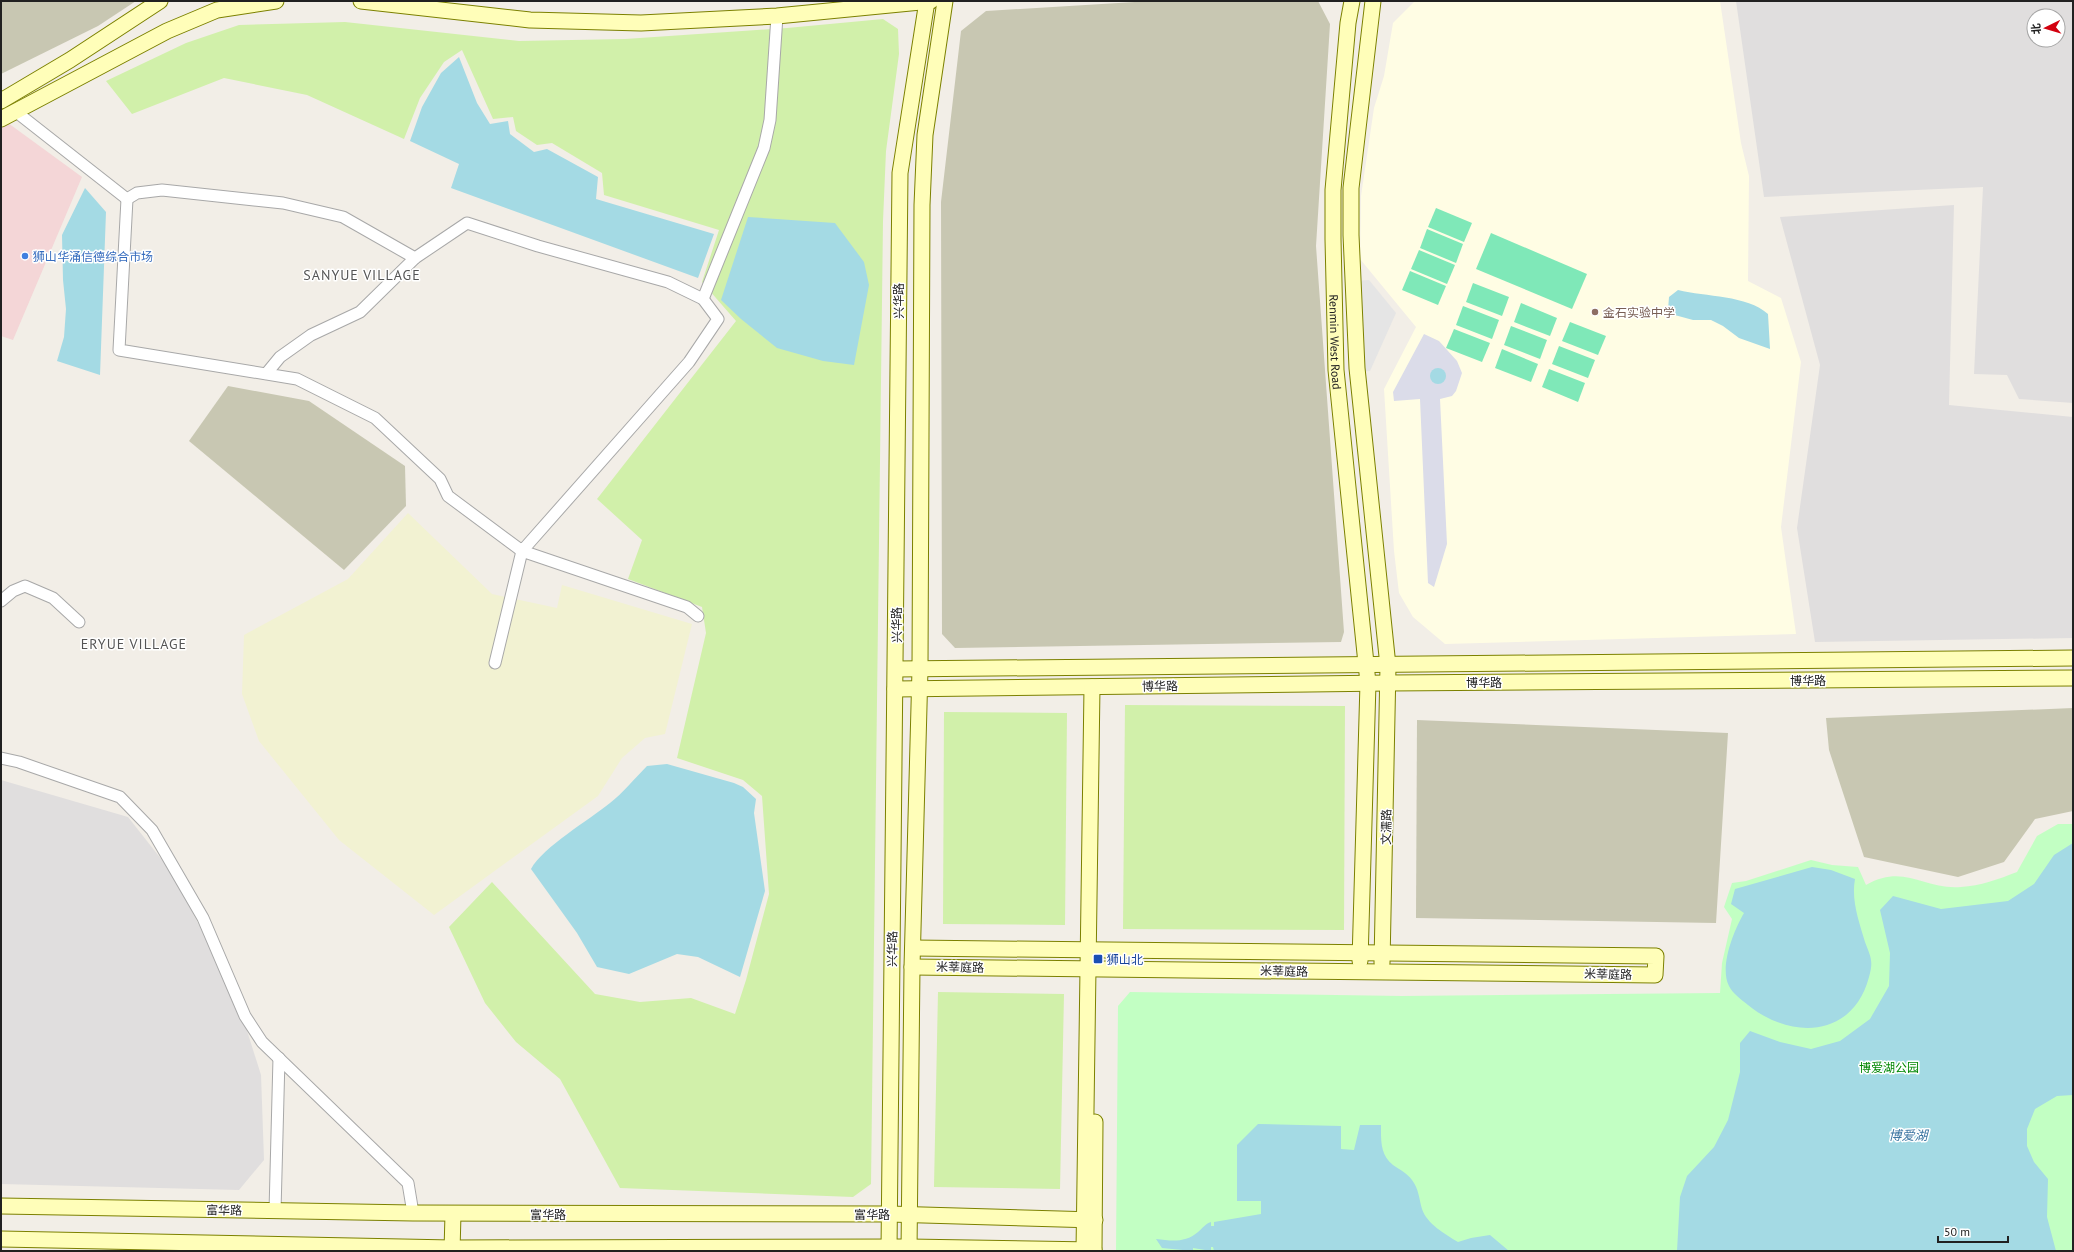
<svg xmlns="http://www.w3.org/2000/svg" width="2074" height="1252" font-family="'PT Sans','Noto Sans SC',sans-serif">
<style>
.residential{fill:#e0dede;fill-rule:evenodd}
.commercial{fill:#f4d6d7}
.education{fill:#fffde4}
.construction{fill:#c8c7b2}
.farmland{fill:#f2f2d2}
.grass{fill:#d1f0aa}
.park{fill:#c2ffc3}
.pitch{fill:#7fe8b8}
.parking{fill:#e5e5e5}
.plaza{fill:#dbdce9}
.water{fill:#a4dae4}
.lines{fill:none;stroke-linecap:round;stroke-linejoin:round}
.street-casing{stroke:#a8a8a8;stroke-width:13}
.secondary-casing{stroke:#7c8100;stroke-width:17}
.street{stroke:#fff;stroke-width:11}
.secondary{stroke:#fffeb9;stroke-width:15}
.shop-dot{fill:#3f7fe0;stroke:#fff;stroke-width:1.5}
.education-dot{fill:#8d6e63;stroke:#fff;stroke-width:1.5}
.transit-dot{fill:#1a4fb4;stroke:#fff;stroke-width:1.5}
.labels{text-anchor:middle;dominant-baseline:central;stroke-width:3;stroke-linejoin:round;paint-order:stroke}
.shop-label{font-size:12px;fill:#366cbe;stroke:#fff;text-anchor:start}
.street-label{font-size:12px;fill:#212121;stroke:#fff}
.education-label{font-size:12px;fill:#785e54;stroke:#fff;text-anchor:start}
.transit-label{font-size:12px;fill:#164399;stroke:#fff;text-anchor:start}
.park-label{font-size:12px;fill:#028804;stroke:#fff}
.water-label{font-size:13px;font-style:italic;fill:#3c76a2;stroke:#fff}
.quarter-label{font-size:14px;letter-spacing:1px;fill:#545454;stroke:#fff}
</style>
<rect width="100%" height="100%" fill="#f2eee7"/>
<g class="residential">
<path d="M1736,1h337v402l-54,-4 -12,-24 -33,-1 9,-187 -219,10zM2034,16h24v24h-24z"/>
<path d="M1954,205l-5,200 124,12v221l-258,4 -18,-114 23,-163 -40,-148z"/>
<path d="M1,780l127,37 45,57 65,128 23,73 3,85 -25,30 -238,-6z"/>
</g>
<path class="commercial" d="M8,123l74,54 -69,163 -12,-4v-209z"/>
<path class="education" d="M1415,1h305l21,142 8,33 -1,105 33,17 20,64 -20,165 15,107 -351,10 -32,-27 -14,-24 -5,-42 -10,-162 32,-62 -56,-68 1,-63 13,-88 10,-32 9,-53z"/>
<g class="construction">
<path d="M1,1h135l-38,25 -97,48z"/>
<path d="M1151,1h167l12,23 -14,222 28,386 -3,10 -386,6 -13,-14 -1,-432 20,-171 25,-20z"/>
<path d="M228,386l81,15 96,65 1,40 -62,64 -155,-129z"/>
<path d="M2073,708v103l-38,8 -31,43 -46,15 -94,-20 -35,-107 -3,-32z"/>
<path d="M1417,720l311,13 -12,190 -300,-5z"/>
</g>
<path class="farmland" d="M408,513l84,81 65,14 5,-23 130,39 -27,110 -20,4 -23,20 -24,38 -164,119 -95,-75 -80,-99 -17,-47 2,-59 104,-56z"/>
<g class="grass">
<path d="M883,19l15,10 1,25 -13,97 -3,70 -12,963 -18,13 -233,-9 -60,-109 -44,-37 -31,-39 -36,-76 43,-45 103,112 45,8 51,-4 44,16 11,-34 23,-86 -7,-98 -19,-16 -66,-22 29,-125 -4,-26 -74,-28 14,-39 -45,-41 139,-178 -34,-39 17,-52 -115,-35 -2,-22 -50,-30 -15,2 -21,-14 -3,-14 -20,2 -31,-69 -18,12 -24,36 -16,41 -97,-44 -83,-17 -92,36 -26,-33 80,-38 53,-18 106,-3 174,19 106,-2 162,-11z"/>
<path d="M1125,705l220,1 -1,224 -221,-1z"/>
<path d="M944,712l123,1 -2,212 -122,-1z"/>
<path d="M938,992l126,2 -4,195 -126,-2z"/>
</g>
<path class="park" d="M2058,824h15v427h-957l2,-245 12,-14 272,4 318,-3 2,-30 10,-44 -8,-12 8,-24 14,-2 65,-21 21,5 26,2 8,18c39,-22 57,5 95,2 19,-1 38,-8 56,-15l20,-36z"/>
<g class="pitch">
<path d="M1436,208l36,15 -8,19 -36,-15z"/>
<path d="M1427,229l36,15 -7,19 -36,-15z"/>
<path d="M1491,233l96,41 -15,35 -96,-40z"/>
<path d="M1419,250l36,15 -8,19 -36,-15z"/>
<path d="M1410,271l36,15 -8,19 -36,-15z"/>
<path d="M1473,283l36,14 -7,19 -36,-14z"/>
<path d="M1521,303l36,15 -7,18 -36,-14z"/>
<path d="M1463,306l36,14 -7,19 -36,-14z"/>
<path d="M1570,322l36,14 -8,19 -36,-14z"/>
<path d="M1511,326l36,14 -7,19 -36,-14z"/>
<path d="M1454,329l36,14 -8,19 -36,-14z"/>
<path d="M1559,346l36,14 -7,18 -36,-14z"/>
<path d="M1502,349l36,15 -7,18 -36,-14z"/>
<path d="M1549,369l36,14 -7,19 -36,-15z"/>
</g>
<path class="parking" d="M1369,280l27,33 -26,58 -10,1 -5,-91z"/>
<path class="plaza" d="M1424,334l15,7 18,20 5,12 -6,18 -4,5 -12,3 7,145 -13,43 -6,-4 -8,-184 -26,2 -1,-9z"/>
<g class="water">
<path d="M459,57l18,46 13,21 18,-3 2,13 24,18 13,-3 51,28 -2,22 118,35 -16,44 -247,-90 8,-24 -49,-23 12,-34 19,-34z"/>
<path d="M85,188l21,24 -6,163 -43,-14 7,-24 2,-28 -3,-29 -1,-45z"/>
<path d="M748,217l87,6 29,39 5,23 -15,80 -31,-4 -46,-13 -36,-29 -20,-19z"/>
<path d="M1678,290c28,7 69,5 90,24l2,35 -31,-11 -16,-12 -12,-6h-18l-22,-6 -3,-4 1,-13z"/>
<circle cx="1438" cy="376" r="8"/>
<path d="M667,764l67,19 9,4 13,12 -2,14 11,78 -25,86 -42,-20 -21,-3 -48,20 -32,-7 -20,-34 -46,-64c12,-22 58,-49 79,-66 13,-10 25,-25 37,-37z"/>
<path d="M2073,843v252l-16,1 -22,13 -8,20v17l7,16 14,17 -1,38 9,34h-379l3,-54 7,-21 27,-29 14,-27 12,-48v-29l10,-12 30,11 31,7 29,-8 30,-22 19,-33 1,-33 -10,-43 13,-14 48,13 67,-8 26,-17 20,-29z"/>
<path d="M1812,867l19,3 24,9c-4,21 4,43 10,63 5,14 9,18 4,35 -16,61 -78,63 -121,28 -6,-5 -16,-12 -19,-19 -10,-19 5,-56 15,-73l-13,-9 4,-15z"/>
<path d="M1258,1124l83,2v23l13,1 6,-25h21c0,15 -1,30 12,40 7,5 14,8 19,15 7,9 7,19 10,29 5,15 23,25 36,33l13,-4 19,-3 19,16h-295l-1,-4h-2v4l-18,-3v3l-31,-3 -6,-9c16,2 29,4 42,-7 5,-4 7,-8 13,-10v4h3v-4l47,-8v-13h-24v-56z"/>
</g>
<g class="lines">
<defs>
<g id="street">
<path d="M15,111l112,88"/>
<path d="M127,199l-8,151 178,29 78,39 65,61 8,17 74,55 167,-189 29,-43 -15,-20 -35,-17 -130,-36 -71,-23 -52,35 -55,54 -49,23 -31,22 -14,17"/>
<path d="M127,199l10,-6 25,-3 121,13 60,14 72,41"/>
<path d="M703,299l61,-151 6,-28 7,-104"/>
<path d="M1,601l12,-10 12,-5 28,12 26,24"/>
<path d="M495,663l27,-112 165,56 11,9"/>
<path d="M1,758l18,4 101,35 32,33 51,88 42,98 17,26 146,141 5,30"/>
<path d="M275,1211l4,-153"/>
</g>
<g id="secondary">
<path d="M361,1l169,19 111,3 136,-7 154,-15"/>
<path id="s1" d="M1352,1l-4,22 -15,167v49l3,131 32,313 -8,278"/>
<path d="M1373,1l-22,187v47l6,133 31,298 -6,297"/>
<path d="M1,101l69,-41 90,-59"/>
<path d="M1,119l166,-88 50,-21 59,-9"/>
<path d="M896,669l1177,-11"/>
<path d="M895,689l494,-6 684,-5"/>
<path d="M912,967l743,8 1,-19 -743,-8"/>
<path d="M1,1206l412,7 476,1 206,6"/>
<path d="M1,1239l451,9 457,-1 185,3"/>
<path d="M452,1251l1,-37"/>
<path d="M889,1251l11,-1078 27,-172"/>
<path d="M909,1251l3,-284 8,-298 2,-464 3,-70 20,-134"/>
<path d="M1084,1251l8,-564"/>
<path d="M1094,1251l1,-129"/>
</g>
</defs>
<use href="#street" class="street-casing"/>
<use href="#secondary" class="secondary-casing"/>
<use href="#street" class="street"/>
<use href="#secondary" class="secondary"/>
</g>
<circle class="shop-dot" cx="25" cy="256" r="4"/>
<circle class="education-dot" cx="1595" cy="312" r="4"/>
<rect class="transit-dot" x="1093" y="954" width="10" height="10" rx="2"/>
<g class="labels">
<g class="shop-label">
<text x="33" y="256">狮山华涌信德综合市场</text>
</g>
<g class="street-label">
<text transform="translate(898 301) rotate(-90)">兴华路</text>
<text stroke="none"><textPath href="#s1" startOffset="342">Renmin West Road</textPath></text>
<text transform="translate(896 625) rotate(-90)">兴华路</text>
<text x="1808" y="680">博华路</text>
<text x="1484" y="682">博华路</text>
<text transform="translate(1160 686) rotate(-1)">博华路</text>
<text transform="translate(1386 827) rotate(-89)">文濡路</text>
<text transform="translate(892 949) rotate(-89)">兴华路</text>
<text transform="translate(960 967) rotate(1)">米莘庭路</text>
<text transform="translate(1284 971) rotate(1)">米莘庭路</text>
<text transform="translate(1608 974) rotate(1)">米莘庭路</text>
<text transform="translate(224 1210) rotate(1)">富华路</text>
<text x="548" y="1214">富华路</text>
<text x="872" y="1214">富华路</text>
</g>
<g class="education-label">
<text x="1603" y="312">金石实验中学</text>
</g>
<g class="transit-label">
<text x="1107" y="959">狮山北</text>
</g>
<g class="park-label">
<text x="1889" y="1067">博爱湖公园</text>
</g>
<g class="water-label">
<text x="1908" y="1135">博爱湖</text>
</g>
<g class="quarter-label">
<text x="362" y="275">SANYUE VILLAGE</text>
<text x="134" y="644">ERYUE VILLAGE</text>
</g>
</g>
<rect width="2074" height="1252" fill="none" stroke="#212121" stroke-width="4"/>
<g transform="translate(2046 28) rotate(265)"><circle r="19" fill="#ffffff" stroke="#a6a6a6"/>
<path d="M0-3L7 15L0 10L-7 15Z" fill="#d3000f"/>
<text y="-6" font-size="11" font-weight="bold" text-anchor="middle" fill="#212121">北</text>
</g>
<path d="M1938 1236v6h70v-6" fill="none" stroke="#212121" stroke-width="2"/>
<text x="1944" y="1236" font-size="12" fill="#212121" stroke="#ffffff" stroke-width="3" paint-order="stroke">50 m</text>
</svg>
